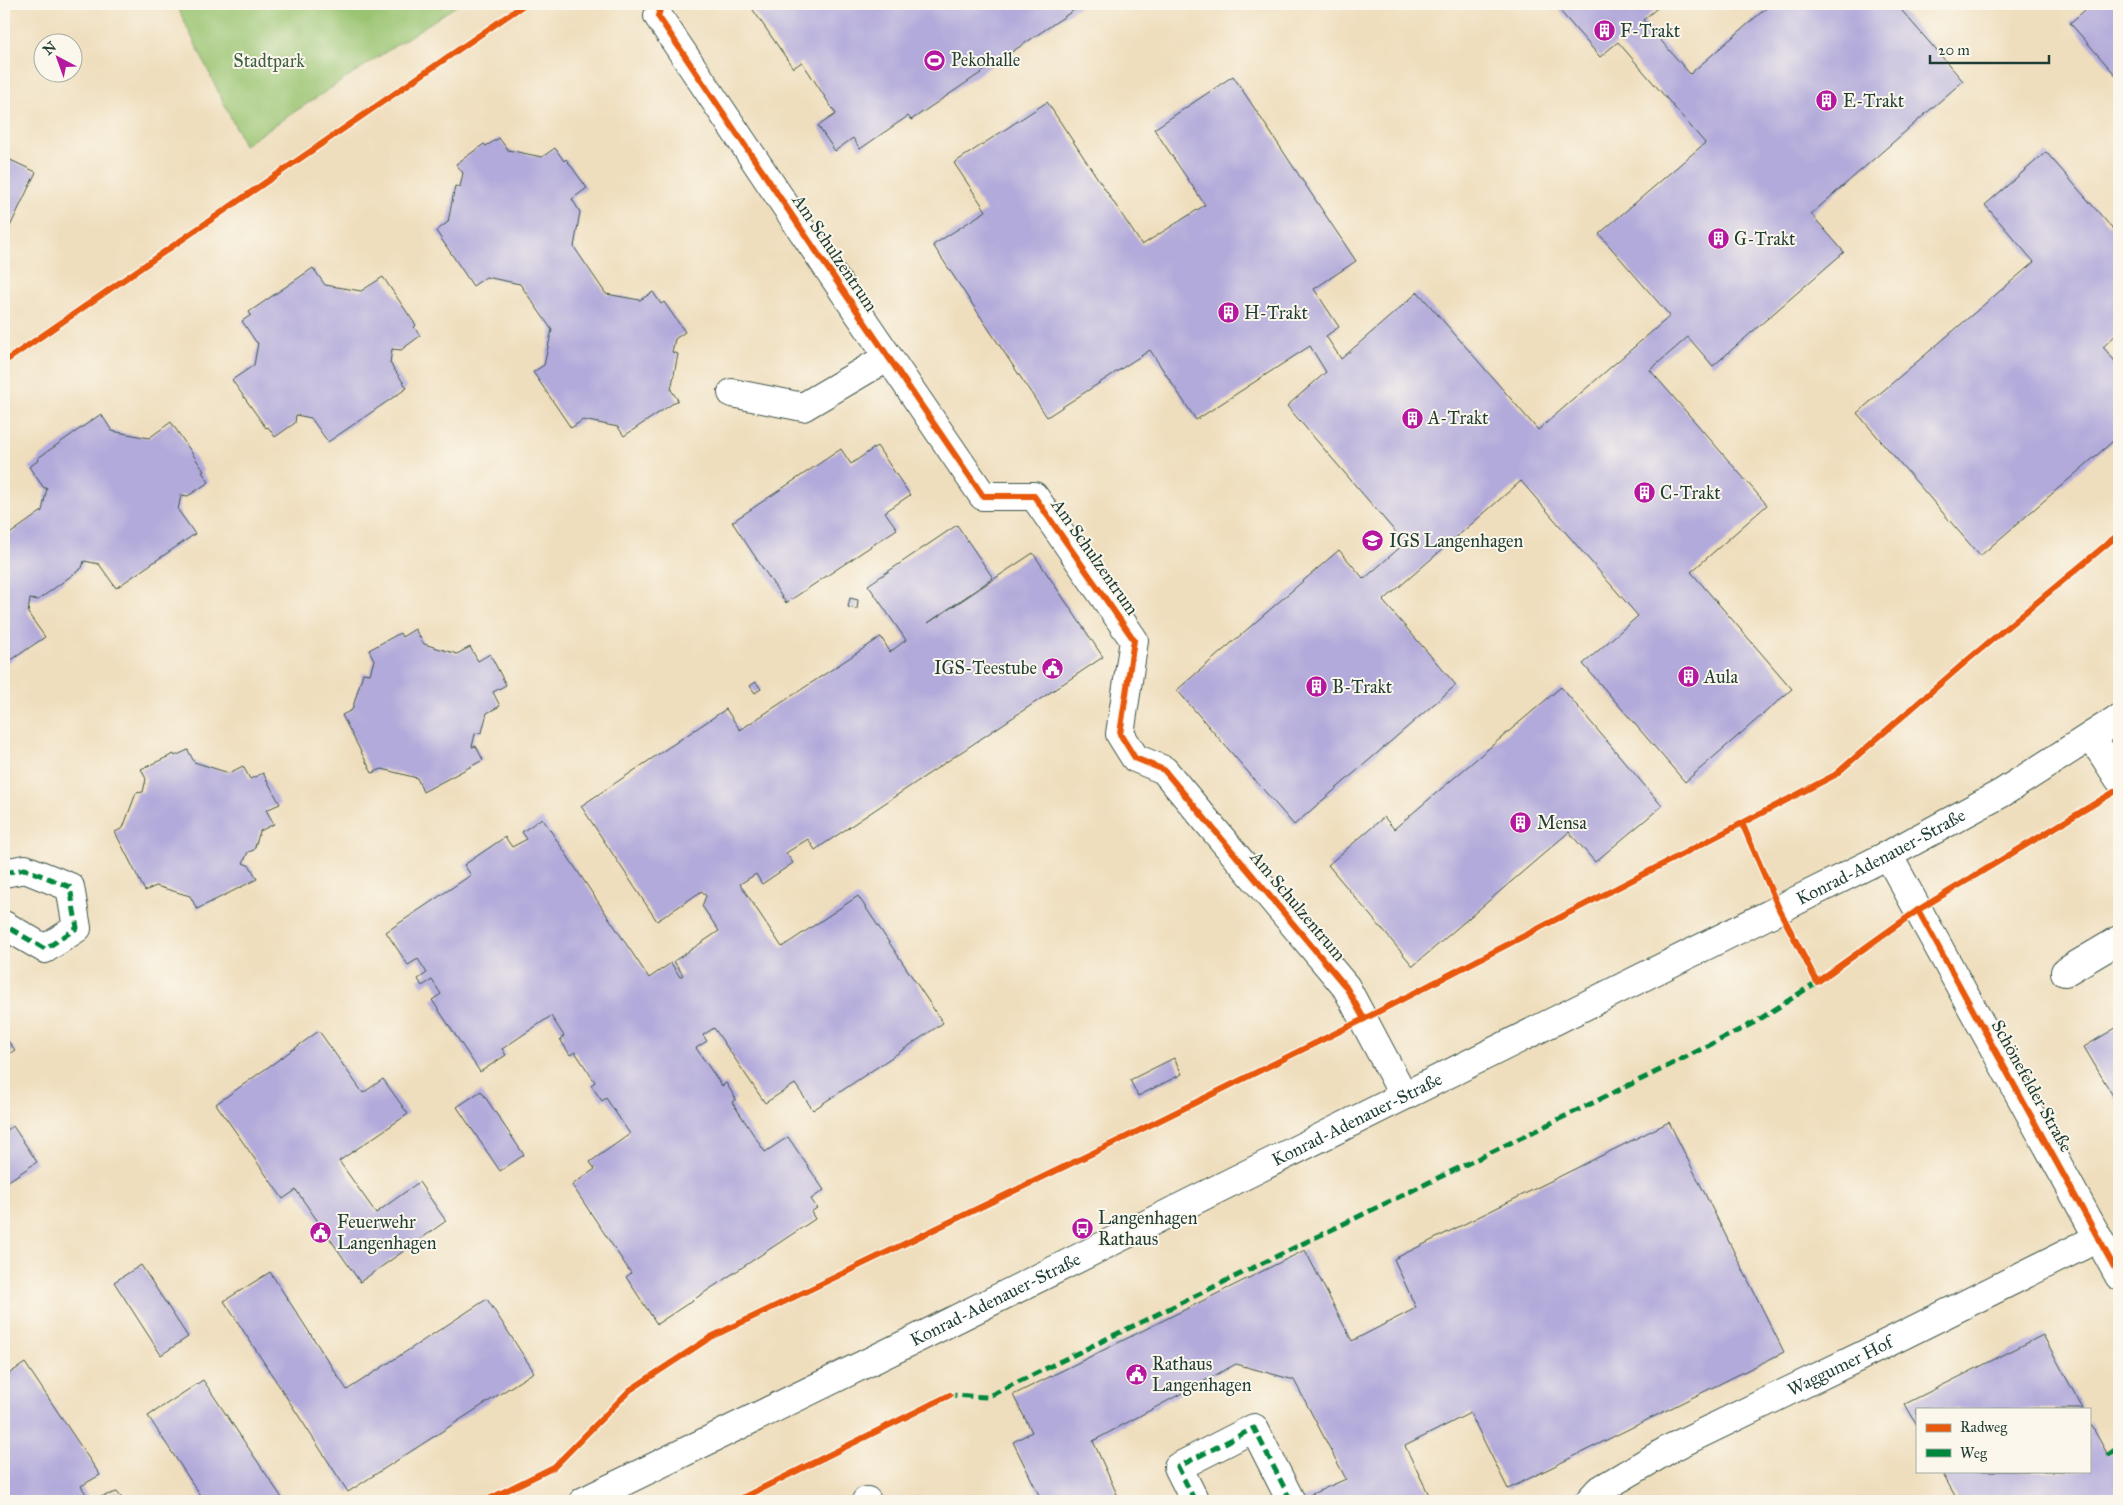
<svg xmlns="http://www.w3.org/2000/svg" width="2123" height="1505" font-family="'IM FELL Great Primer',serif">
<style>
.green{fill:#9ac471;stroke:#5c8052}
.building{fill:#b2aada}
.lines{fill:none;stroke-linecap:round;stroke-linejoin:round}
.minor-casing{stroke:#3e5549;stroke-width:30}
.minor{stroke:#fff;stroke-width:28}
.quiet{stroke:#00873e;stroke-width:5;stroke-dasharray:10 5;stroke-linecap:butt}
.cycleway-casing{stroke:#fbf7ec;stroke-width:9}
.cycleway{stroke:#e8590c;stroke-width:6}
.labels{text-anchor:middle;dominant-baseline:central;stroke-width:4;stroke-linejoin:round;paint-order:stroke}
.poi-label{font-size:18px;fill:#1f3d34;stroke:#fbf7ec;text-anchor:start}
.park-label{font-size:18px;fill:#3e5f43;stroke:#fbf7ec}
.street-label{font-size:18px;fill:#1f3d34;stroke:#fbf7ec}
</style>
<rect width="100%" height="100%" fill="#fbf7ec"/>
<filter id="ink" filterUnits="userSpaceOnUse"><feTurbulence type="fractalNoise" baseFrequency=".02" numOctaves="2"/><feDisplacementMap in="SourceGraphic" scale="10" xChannelSelector="R" yChannelSelector="G"/><feConvolveMatrix kernelMatrix="1 2 1 2 8 2 1 2 1" color-interpolation-filters="sRGB"/></filter>
<filter id="wash" filterUnits="userSpaceOnUse"><feTurbulence type="fractalNoise" baseFrequency=".0096" numOctaves="4" result="noise"/><feDisplacementMap in="SourceGraphic" scale="20" xChannelSelector="R" yChannelSelector="G"/><feGaussianBlur stdDeviation="1.12" result="paint"/><feColorMatrix in="noise" values="0 0 0 0 0 0 0 0 0 0 0 0 0 0 0 0 0 1.4 0 .05"/><feComposite in="paint" operator="in"/></filter>
<g filter="url(#wash)">
<rect width="100%" height="100%" fill="#efdebd"/>
<path class="green" d="M176,4h283l-215,141z"/>
<g id="blocks">
<g class="building">
<path d="M749,4h334l-172,116 -3,-4 -48,33 -7,-11 -18,13 -17,-25 18,-12 -34,-52 -9,6z"/>
<path d="M1554,4h108l-19,16 47,54 81,-70h125l67,77 -152,133 33,38 -131,114 -25,-29 -38,33 117,135 -76,67 101,117 -107,93 -102,-118 55,-48 -117,-135 -138,120 73,84 -162,140 -117,-135 162,-140 25,29 41,-36 -118,-137 39,-34 -16,-26 -114,74 -46,-70 -103,67 -114,-172 53,-34 -32,-48 93,-61 95,143 63,-40 -51,-76 79,-53 123,185 -42,28 25,38 -13,9 15,23 77,-67 120,138 132,-114 -71,-82 106,-91 -87,-101 -18,15z"/>
<path d="M2092,4h27v75l-49,-56z"/>
<path d="M499,138l9,12 34,7 13,-9 9,13 2,-2 21,29 -15,11 8,13 -6,35 32,47 34,6 13,-8 8,12 3,-2 21,30 -10,7 -3,13 6,2 -7,36 7,10 -54,36 -6,-9 -35,-7 -12,8 -38,-56 11,-7 8,-35 -32,-46 -34,-7 -13,9 -37,-55 12,-9 7,-36 5,1 3,-14 -7,-9 28,-20 2,2z"/>
<path d="M2046,152l73,84v96l-16,15 16,19v70l-139,120 -123,-143 177,-151 -49,-57z"/>
<path d="M4,157l32,15 -31,65 -1,-1z"/>
<path d="M313,268l12,17 36,6 22,-14 30,44 3,4 -2,2 6,9 -19,14 -9,-1 -2,14 17,25 -79,54 -17,-24 -15,-3 -1,8 -20,14 -7,-10 -2,1 -34,-48 22,-15 4,-22 -2,-1 -14,-21 9,-6 -2,-3z"/>
<path d="M101,414l11,17 37,7 22,-16 33,49 -2,1 7,10 -21,14 -7,-1 -3,15 17,24 -79,54 -17,-24 -15,-3 -2,7 -44,32 -8,-1 -2,14 17,24 -41,28v-127l38,-27 5,-23h-3l-15,-21 10,-7 -1,-2z"/>
<path d="M877,446l33,49 -25,17 12,17 -111,74 -54,-81 109,-73 10,15z"/>
<path d="M957,525l36,53 -65,45 105,-70 70,104 -288,193 -7,-11 -22,14 7,10 -31,21 -6,-10 -16,10 42,63 76,-51 85,127 -130,87 -18,-26 -30,19 -51,-75 -11,7 4,6 -11,7 26,38 4,-3 10,16 -4,3 33,50 23,-15 36,53 -13,9 6,9 -6,4 4,7 -158,105 -31,-47 5,-4 -59,-88 23,-16 -5,-7 40,-28 -24,-36 -4,3 -11,-16 4,-3 -20,-30 -5,3 -10,-16 4,-3 -13,-20 -49,33 4,6 -26,17 -48,-72 9,-6 -9,-14 -10,6 -4,-7 9,-6 -9,-14 -10,6 -22,-33 85,-57 -7,-10 41,-28 7,10 15,-8 -5,-7 20,-14 107,160 22,-15 9,14 3,-2 -9,-14 45,-30 -17,-25 4,-10 -4,-5 -45,30 -76,-115 145,-97 14,21 141,-93 9,15 16,-12 -38,-55z"/>
<path d="M850,598l8,2 -1,9 -9,-2z"/>
<path d="M415,629l9,15 33,10 13,-7 8,14 12,-7 16,31 -13,7 7,14 -13,7 -5,19 -7,2 -3,13 4,-1 7,14 -60,32 -6,-14 -35,-9 -10,4 -30,-58 10,-5 11,-37 7,1 4,-14 -5,-10 31,-17 2,4z"/>
<path d="M756,682l5,7 -6,4 -5,-7z"/>
<path d="M1561,687l101,119 -67,56 -26,-30 -156,134 -85,-101 56,-48 10,12z"/>
<path d="M188,750l6,12 35,11 14,-7 7,13 13,-6 17,31 -14,6 8,14 -14,7 -6,19 -6,2 -5,11 7,3 7,13 -60,30 -7,-13 -34,-10 -11,5 -30,-59 8,-4 13,-35 7,-1 3,-13 -5,-10 33,-15 1,2z"/>
<path d="M2119,1026v80l-35,-59z"/>
<path d="M319,1031l44,62 20,-14 25,35 -69,47 37,52 43,-31 27,39 -86,61 -64,-92 -13,9 -67,-95z"/>
<path d="M4,1036l11,14 -11,7z"/>
<path d="M1174,1058l8,16 -44,22 -8,-16z"/>
<path d="M481,1091l43,64 -24,16 -43,-64z"/>
<path d="M1669,1122l115,230 -276,137 -38,-76 -65,33 27,55h-136l50,-22 -52,-99 -58,-16 -143,77 27,60h-78l-29,-59 19,-10 -19,-37 292,-145 47,91 64,-33 -22,-49z"/>
<path d="M13,1126l24,36 -33,22v-52z"/>
<path d="M141,1265l47,72 -27,18 -47,-73z"/>
<path d="M270,1272l77,118 140,-91 47,73 -186,120 -124,-191z"/>
<path d="M2043,1335l40,74h-166v16l-12,-21z"/>
<path d="M25,1363l75,112 -19,11 9,14 27,-8 7,9h-120v-124z"/>
<path d="M203,1380l81,121h-80l-56,-85z"/>
<path d="M2089,1421l19,34 11,-5v51h-161l-17,-30h148z"/>
</g>
</g>
</g>
<g filter="url(#ink)">
<use href="#blocks" fill-opacity="0" stroke="#3e5549" stroke-width="1"/>
<g class="lines">
<defs>
<g id="minor">
<path d="M658,16l139,207 186,273h51l100,144 -14,94 15,24 29,12 182,217 58,109"/>
<path d="M732,393l71,14 85,-50"/>
<path d="M2091,736l28,43"/>
<path d="M1888,855l231,421"/>
<path d="M4,873l21,-4 45,18 7,41 -32,21 -41,-24"/>
<path d="M2065,972l54,-32"/>
<path id="s1" d="M584,1501l336,-164 968,-482 114,-62 117,-75"/>
<path d="M866,1501h1"/>
<path d="M1195,1501l-17,-34 76,-39 37,73"/>
<path id="s2" d="M1589,1501l9,-10 73,-43 188,-91 239,-119"/>
</g>
</defs>
<use href="#minor" class="minor-casing"/>
<use href="#minor" class="minor"/>
<g class="quiet">
<path d="M4,873l21,-4 45,18 7,41 -32,21 -41,-24"/>
<path d="M947,1397l3,-2 37,2 665,-323 105,-53 63,-41"/>
<path d="M2108,1455l11,-8"/>
<path d="M1195,1501l-17,-34 76,-39 37,73"/>
</g>
<defs>
<g id="cycleway">
<path d="M662,4l-4,12 139,207 186,273h51l100,144 -14,94 15,24 29,12 182,217 18,32"/>
<path d="M4,362l521,-358"/>
<path d="M1742,823l37,86 38,73 101,-72 201,-121"/>
<path d="M1918,910l201,366"/>
<path d="M485,1501l69,-34 76,-77 81,-53 413,-199 240,-119 471,-244 135,-117 149,-124"/>
<path d="M736,1501l214,-106"/>
</g>
</defs>
<use href="#cycleway" class="cycleway-casing"/>
<use href="#cycleway" class="cycleway"/>
</g>
</g>
<defs>
<symbol id="building-disc" viewBox="-11 -11 22 22"><circle r="9.5" fill="#b5179e" stroke="#fbf7ec"/><path d="M-4-6H4V6H1V3H-1V6H-4ZM-2.5-4.3h1.7v1.8h-1.7ZM.8-4.3h1.7v1.8H.8ZM-2.5-1h1.7V.8h-1.7ZM.8-1h1.7V.8H.8Z" fill="#fff"/></symbol>
<symbol id="stadium-disc" viewBox="-11 -11 22 22"><circle r="9.5" fill="#b5179e" stroke="#fbf7ec"/><path d="M0-5a6.5 5 0 1 0 0 10a6.5 5 0 1 0 0-10ZM-3.5-1.8h7v3.6h-7Z" fill="#fff"/></symbol>
<symbol id="school-disc" viewBox="-11 -11 22 22"><circle r="9.5" fill="#b5179e" stroke="#fbf7ec"/><path d="M0-5L7-2L0 1L-7-2ZM-4 1L0 2.5L4 1V4Q0 6-4 4Z" fill="#fff"/></symbol>
<symbol id="civic-disc" viewBox="-11 -11 22 22"><circle r="9.5" fill="#b5179e" stroke="#fbf7ec"/><path d="M-.6-6.5H3V-4.5H.6V-3L4-1V1h2V6H-6V1h2V-1L-.6-3ZM-1.2 2.5V6h2.4V2.5Z" fill="#fff"/></symbol>
<symbol id="bus-disc" viewBox="-11 -11 22 22"><circle r="9.5" fill="#b5179e" stroke="#fbf7ec"/><path d="M-5-6H5V4H4V6H2V4H-2V6H-4V4H-5ZM-3.5-4V0h7V-4ZM-3.5 1.2v1.5H-2V1.2ZM2 1.2v1.5H3.5V1.2Z" fill="#fff"/></symbol>
</defs>
<g fill-rule="evenodd">
<use href="#building-disc" x="1592" y="18" width="25" height="25"/>
<use href="#stadium-disc" x="922" y="48" width="25" height="25"/>
<use href="#building-disc" x="1814" y="88" width="25" height="25"/>
<use href="#building-disc" x="1706" y="226" width="25" height="25"/>
<use href="#building-disc" x="1216" y="300" width="25" height="25"/>
<use href="#building-disc" x="1400" y="406" width="25" height="25"/>
<use href="#building-disc" x="1632" y="480" width="25" height="25"/>
<use href="#school-disc" x="1360" y="528" width="25" height="25"/>
<use href="#civic-disc" x="1040" y="656" width="25" height="25"/>
<use href="#building-disc" x="1676" y="664" width="25" height="25"/>
<use href="#building-disc" x="1304" y="674" width="25" height="25"/>
<use href="#building-disc" x="1508" y="810" width="25" height="25"/>
<use href="#bus-disc" x="1070" y="1216" width="25" height="25"/>
<use href="#civic-disc" x="308" y="1220" width="25" height="25"/>
<use href="#civic-disc" x="1124" y="1362" width="25" height="25"/>
</g>
<g class="labels">
<g class="poi-label">
<text x="1620" y="31">F-Trakt</text>
<text x="951" y="60">Pekohalle</text>
<text x="1843" y="101">E-Trakt</text>
<text x="1734" y="239">G-Trakt</text>
<text x="1244" y="313">H-Trakt</text>
<text x="1428" y="418">A-Trakt</text>
<text x="1660" y="493">C-Trakt</text>
<text x="1389" y="541">IGS Langenhagen</text>
<text x="1037" y="668" text-anchor="end">IGS-Teestube</text>
<text x="1704" y="677">Aula</text>
<text x="1332" y="687">B-Trakt</text>
<text x="1537" y="823">Mensa</text>
<text x="1098" y="1218">Langenhagen<tspan x="1098" dy="21">Rathaus</tspan></text>
<text x="337" y="1222">Feuerwehr<tspan x="337" dy="21">Langenhagen</tspan></text>
<text x="1152" y="1364">Rathaus<tspan x="1152" dy="21">Langenhagen</tspan></text>
</g>
<g class="park-label">
<text x="269" y="61">Stadtpark</text>
</g>
<g class="street-label">
<text transform="translate(835 253) rotate(56)">Am Schulzentrum</text>
<text transform="translate(1095 557) rotate(55)">Am Schulzentrum</text>
<text stroke="none"><textPath href="#s1" startOffset="1448">Konrad-Adenauer-Straße</textPath></text>
<text transform="translate(1298 906) rotate(50)">Am Schulzentrum</text>
<text transform="translate(2032 1086) rotate(61)">Schönefelder Straße</text>
<text stroke="none"><textPath href="#s1" startOffset="862">Konrad-Adenauer-Straße</textPath></text>
<text stroke="none"><textPath href="#s1" startOffset="458">Konrad-Adenauer-Straße</textPath></text>
<text stroke="none"><textPath href="#s2" startOffset="286">Waggumer Hof</textPath></text>
</g>
</g>
<rect width="2123" height="1505" fill="none" stroke="#fbf7ec" stroke-width="20"/>
<rect x="1916" y="1408" width="175" height="65" fill="#fbf7ec" stroke="#a3ada2"/>
<rect x="1926" y="1424" width="25" height="8" fill="#e8590c" stroke="#a3ada2"/>
<text x="1960" y="1432" font-size="15" fill="#1f3d34">Radweg</text>
<rect x="1926" y="1449" width="25" height="8" fill="#00873e" stroke="#a3ada2"/>
<text x="1960" y="1458" font-size="15" fill="#1f3d34">Weg</text>
<g transform="translate(58 58) rotate(319)"><circle r="24" fill="#fbf7ec" stroke="#a3ada2"/>
<path d="M0-4L9 19L0 12L-9 19Z" fill="#b5179e"/>
<text y="-8" font-size="14" font-weight="bold" text-anchor="middle" fill="#1f3d34">N</text>
</g>
<path d="M1930 55v8h119v-8" fill="none" stroke="#1f3d34" stroke-width="2.5"/>
<text x="1938" y="55" font-size="15" fill="#1f3d34" stroke="#fbf7ec" stroke-width="4" paint-order="stroke">20 m</text>
</svg>
